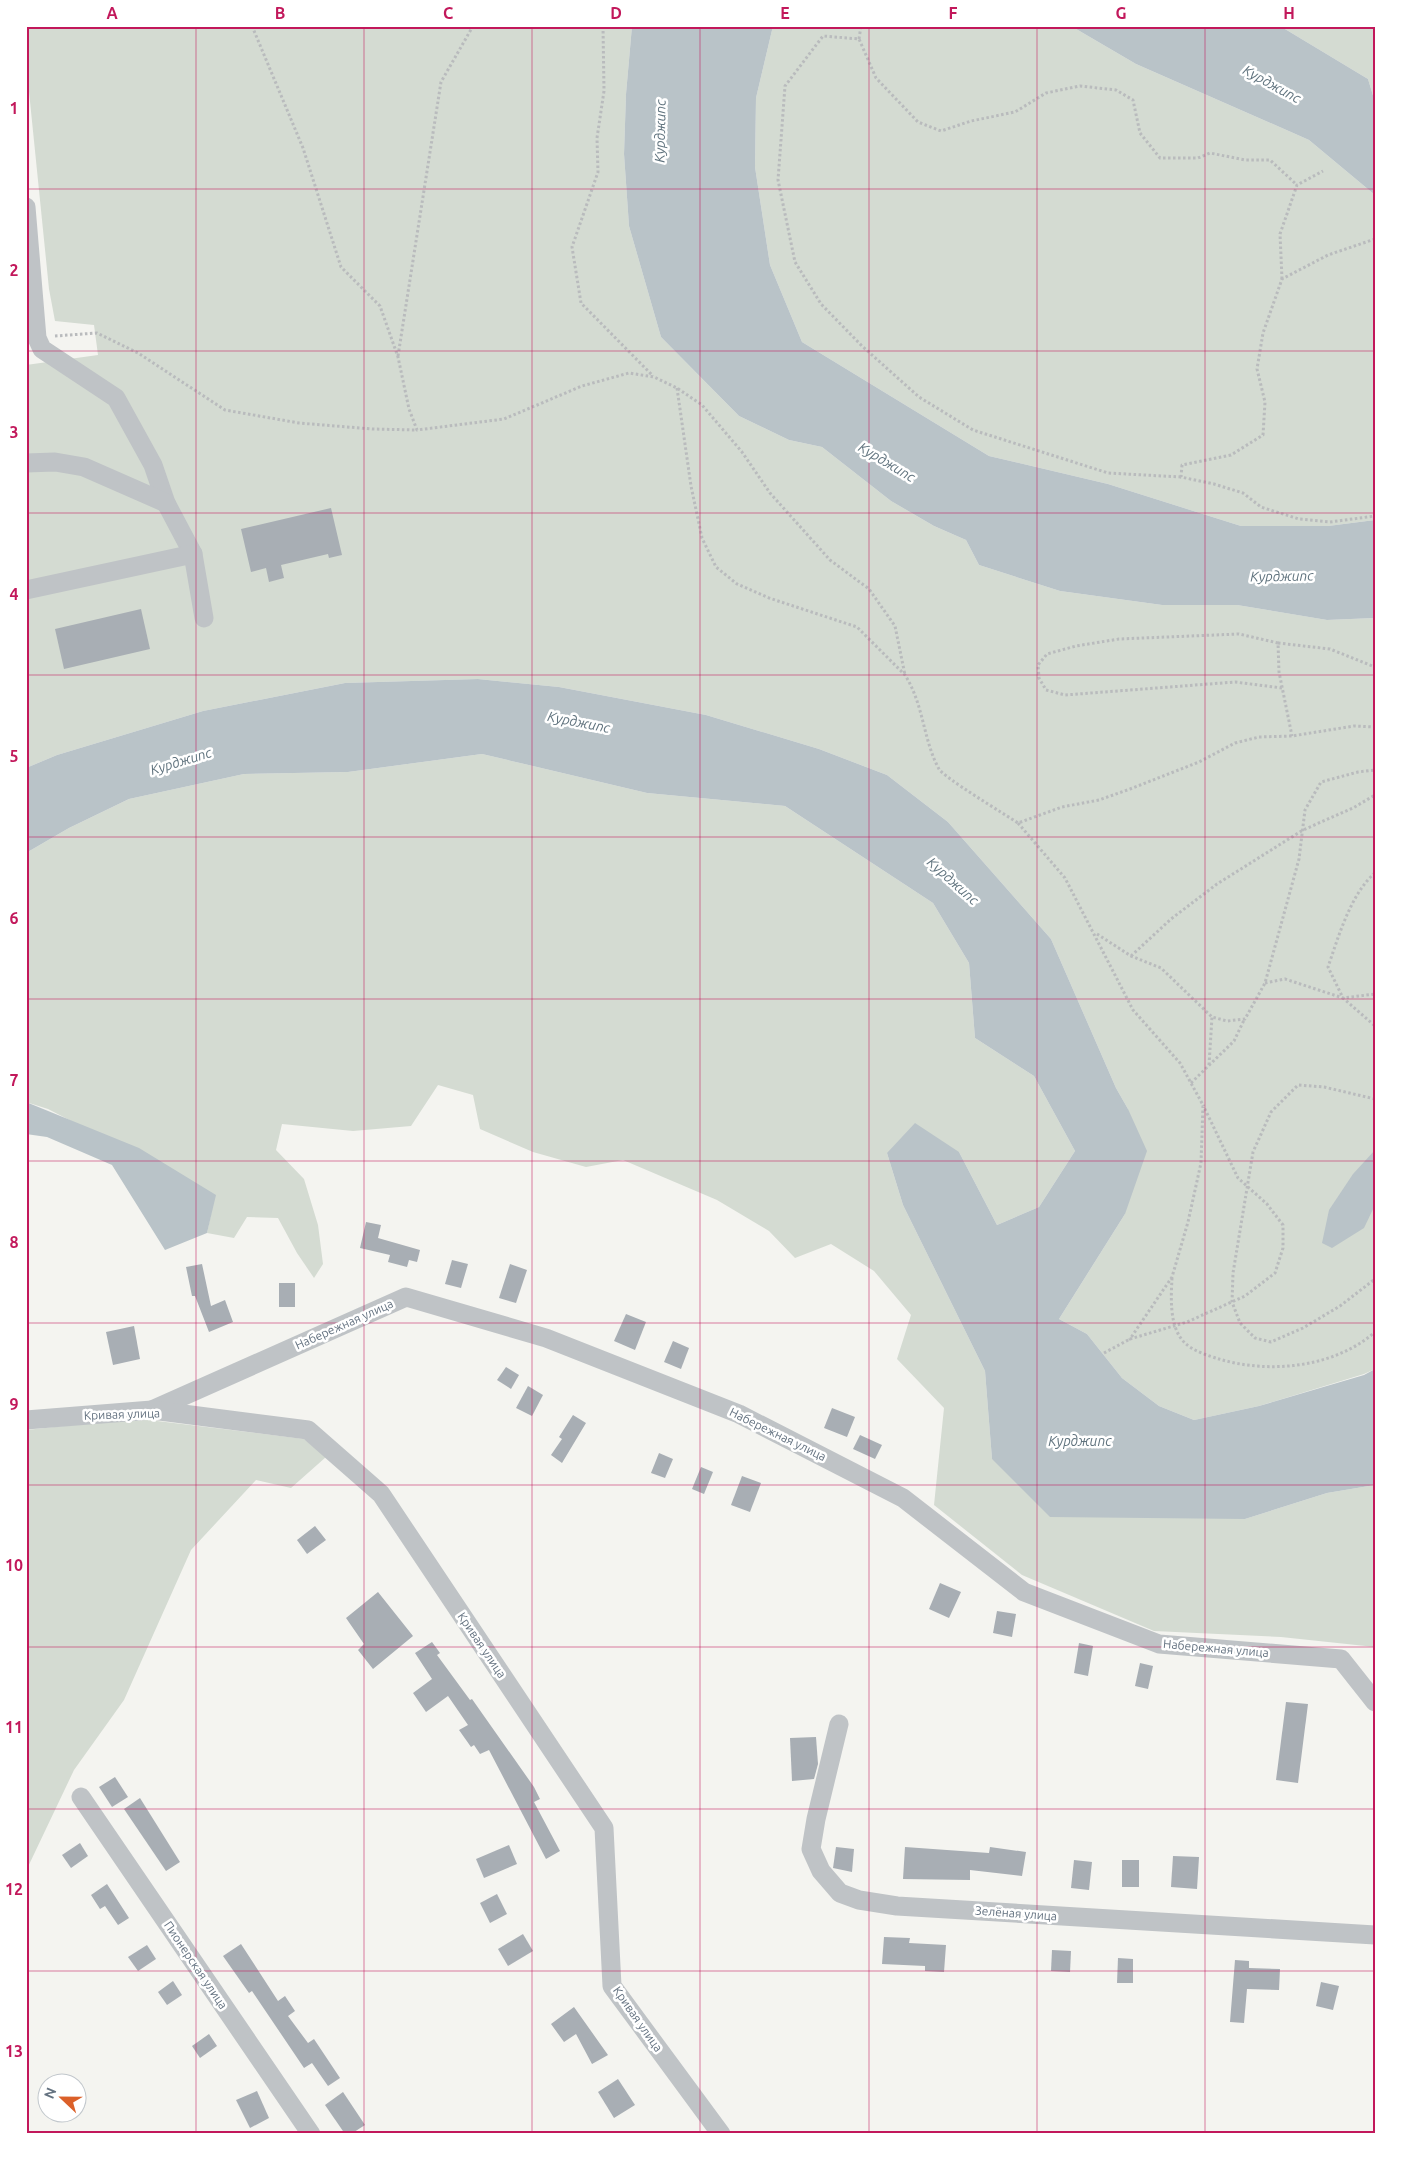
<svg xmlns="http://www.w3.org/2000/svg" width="1401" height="2160" font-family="Ubuntu,sans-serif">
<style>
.green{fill:#d4dbd2}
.water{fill:#b9c3c8}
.building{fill:#a8aeb4}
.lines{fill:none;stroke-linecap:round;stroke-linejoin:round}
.path{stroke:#b9bbbd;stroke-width:3;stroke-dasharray:2.5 2.5;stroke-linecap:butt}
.minor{stroke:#bfc3c6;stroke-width:19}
.grid{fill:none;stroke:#c2185b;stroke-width:1;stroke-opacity:0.55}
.labels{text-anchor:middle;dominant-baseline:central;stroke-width:5;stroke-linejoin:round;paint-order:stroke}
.street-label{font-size:12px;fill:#647280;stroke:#fff}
.water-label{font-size:14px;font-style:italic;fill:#60737e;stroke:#fff}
.neatline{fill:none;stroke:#c2185b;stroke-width:2}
.grid-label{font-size:16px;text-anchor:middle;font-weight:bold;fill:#c2185b}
</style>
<rect width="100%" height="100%" fill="#f4f4f0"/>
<g class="green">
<path d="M26,26h606l-6,68 -2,60 5,72 32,111 78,79 50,24 33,7 69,54 43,25 32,14 13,25 81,26 102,14h75l90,15 48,-2v751l-11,5 -105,32 -65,14 -35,-14 -37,-28 -35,-44 -28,-15 66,-105 3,-105 -12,-21 -65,-149 -103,-117 -61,-47 -68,-26 -113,-34 -147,-28 -81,-8 -133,4 -142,28 -146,44 -31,13v-403l72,-10 -4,-30 -39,-4 -6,-32 -23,-227z"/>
<path d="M773,26h298l65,38 173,76 66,55v325l-47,6h-87l-133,-42 -119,-28 -187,-114 -32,-77 -15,-98 1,-69z"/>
<path d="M1280,26h95v76l-7,-23z"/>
<path d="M482,754l165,39 138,13 148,97 36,60 6,75 59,38 41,75 -36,56 -42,18 -38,-73 -72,1 16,52 82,166 7,88 253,60 82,-26 48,-8v162l-94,-10 -127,-6 -132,-56 -88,-70 10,-97 -47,-49 14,-44 -37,-44 -43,-27 -36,14 -26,-27 -52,-31 -94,-40 -37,7 -53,-15 -53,-23 -7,-34 -35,-10 -27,41 -58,5 -71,-7 -6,26 28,29 14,46 5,39 -9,14 -17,-25 -19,-35 -31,-1 -13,21 -27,-5 8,-38 -167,-86 -22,-7v-249l43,-25 60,-29 115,-25 104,-2z"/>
<path d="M149,1420l155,19 22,18 -35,31 -35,-8 -65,70 -67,150 -50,70 -48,101v-441l76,-8z"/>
</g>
<g class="water">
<path d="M632,26h141l-17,72 -1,69 15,98 32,77 187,114 119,28 133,42h87l47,-6v98l-48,2 -90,-15h-75l-102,-14 -81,-26 -13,-25 -32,-14 -43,-25 -69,-54 -33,-7 -50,-24 -78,-79 -32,-111 -5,-72 2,-60z"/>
<path d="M1071,26h209l88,53 7,23v93l-66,-55 -173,-76z"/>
<path d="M478,679l81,8 147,28 113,34 68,26 61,47 103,117 65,149 12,21 19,42 -22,63 -66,105 28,15 35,44 37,28 35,14 65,-14 105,-31 11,-6v116l-48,8 -82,26 -195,-2 -58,-58 -7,-88 -82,-166 -16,-52 28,-30 44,29 38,73 42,-18 36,-56 -41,-75 -59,-38 -6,-75 -36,-60 -148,-97 -138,-13 -165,-39 -134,18 -104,2 -115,25 -60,29 -43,25v-85l31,-13 146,-44 142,-28z"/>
<path d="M26,1102l113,46 77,47 -9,38 -42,17 -53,-85 -65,-28 -21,-3z"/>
<path d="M1375,1150v55l-11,23 -32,20 -10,-5 7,-33 24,-36z"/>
</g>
<g class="building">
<path d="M331,508l11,47 -13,3 -1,-4 -47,11 3,13 -15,4 -3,-14 -15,4 -10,-43z"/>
<path d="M141,609l9,40 -86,20 -9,-40z"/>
<path d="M366,1222l15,3 -3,13 42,12 -3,12 -8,-2 -2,7 -19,-5 2,-7 -30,-7z"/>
<path d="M452,1260l16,4 -7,24 -16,-4z"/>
<path d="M202,1264l9,42 14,-6 8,22 -24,10 -14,-36h-3l-6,-29z"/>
<path d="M510,1264l17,6 -11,33 -17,-5z"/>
<rect x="279" y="1283" width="16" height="24"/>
<path d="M626,1314l20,8 -11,28 -21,-9z"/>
<path d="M134,1326l6,33 -27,6 -7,-33z"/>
<path d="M673,1341l16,7 -8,21 -17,-7z"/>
<path d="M506,1367l13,8 -8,14 -14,-9z"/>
<path d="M528,1386l15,9 -11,21 -16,-8z"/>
<path d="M832,1408l23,9 -8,20 -23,-9z"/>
<path d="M573,1415l13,8 -24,40 -11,-8 11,-16 -3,-2z"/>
<path d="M860,1435l22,10 -7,14 -22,-10z"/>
<path d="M659,1453l14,6 -8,19 -14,-5z"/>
<path d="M701,1467l12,5 -9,22 -12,-5z"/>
<path d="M742,1476l19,7 -11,29 -19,-7z"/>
<path d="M315,1526l11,14 -19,14 -10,-14z"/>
<path d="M940,1583l21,9 -12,26 -20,-9z"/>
<path d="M378,1592l35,44 -40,33 -15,-19 6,-6 -18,-26z"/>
<path d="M997,1611l19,3 -4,23 -19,-4z"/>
<path d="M432,1642l8,11 -3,2 33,45 2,-1 62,88 6,12 -6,3 26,49 -14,8 -57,-109 -9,4 -6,-9 -3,2 -12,-17 9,-5 -20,-29 -22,16 -13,-19 19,-14 -17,-26z"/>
<path d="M1079,1643l14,3 -5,30 -14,-3z"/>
<path d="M1140,1663l13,3 -5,23 -13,-3z"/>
<path d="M1286,1702l22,2 -10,79 -22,-3z"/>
<path d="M816,1737l2,27 -4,15 -22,2 -2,-43z"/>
<path d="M115,1777l13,20 -16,10 -13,-20z"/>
<path d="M140,1798l40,64 -14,9 -42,-62z"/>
<path d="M80,1843l8,13 -17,12 -9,-13z"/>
<path d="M509,1845l8,19 -33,14 -8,-19z"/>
<path d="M836,1847l18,2 -2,23 -19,-4z"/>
<path d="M905,1847l84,6 1,-6 36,5 -4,24 -52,-6v10l-67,-1z"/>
<path d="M1173,1856l26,1 -2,32 -26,-2z"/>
<path d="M1074,1860l18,2 -3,28 -18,-2z"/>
<rect x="1122" y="1860" width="17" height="27"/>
<path d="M107,1884l22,34 -11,7 -13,-19 -5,3 -9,-14z"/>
<path d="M497,1894l10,20 -17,9 -10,-20z"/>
<path d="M523,1934l10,17 -25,15 -10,-17z"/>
<path d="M884,1937l26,1 -1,5 37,2 -2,27 -19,-1v-5l-43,-2z"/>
<path d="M241,1944l37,57 7,-5 10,15 -7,5 20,27 6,-4 26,39 -12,8 -16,-23 -8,5 -52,-77 -3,2 -26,-37z"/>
<path d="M147,1945l9,14 -18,12 -10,-14z"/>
<path d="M1052,1950l19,1 -1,21 -19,-1z"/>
<path d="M1118,1958l15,1v24h-16z"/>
<path d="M1235,1960l14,1v7l31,1 -1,21 -32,-1 -3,34 -14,-1z"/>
<path d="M173,1981l9,14 -15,10 -9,-13z"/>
<path d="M1321,1982l18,4 -6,24 -17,-4z"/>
<path d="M574,2007l34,48 -16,9 -16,-30 -12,8 -13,-18z"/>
<path d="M209,2034l8,12 -17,12 -8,-12z"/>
<path d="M618,2079l17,26 -21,13 -16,-26z"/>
<path d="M257,2091l12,27 -19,10 -14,-28z"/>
<path d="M343,2092l22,33 -14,9h-6l-20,-29z"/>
</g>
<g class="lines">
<g class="path">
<path d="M252,26l51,122 38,119 39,39 18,51 11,52 8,21 87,-11 78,-33 47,-13 25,4 23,11 25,17 40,47 28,41 60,67 39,29 26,37 10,49"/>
<path d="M603,26l1,65 -7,47 1,34 -26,75 9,56 72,73"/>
<path d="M859,39l2,-13"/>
<path d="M1375,239l-47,16 -46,24 -19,54 -6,36 8,33 -2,33 -32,20 -49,10 -1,12 33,7 29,9 18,14 38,12 31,3 45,-6"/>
<path d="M1282,279l-2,-45 17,-49 26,-14"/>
<path d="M55,336l42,-3 41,20 87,57 74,13 73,6 45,1"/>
<path d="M398,356l43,-274 32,-56"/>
<path d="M677,388l14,98 11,52 14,29 21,17 32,14 88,29 48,48c19,30 18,65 34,94 4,8 67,46 79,54l44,-16 37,-7 31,-11 69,-27 36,-19 24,-6 33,-1 62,-10 21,1"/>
<path d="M1181,477l-73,-4 -135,-43 -54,-33 -57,-51 -41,-42 -26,-42 -17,-82 7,-94 38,-50 36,3 17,39 42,44 23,9 30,-10 44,-9 31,-19 34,-7 36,4 17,10 7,33 20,25h38l12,-5 35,7h25l27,25"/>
<path d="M1278,643l52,6 45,18"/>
<path d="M1282,688l-47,-6 -170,13 -19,-5 -7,-12 -1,-13 9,-11 29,-8 43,-7 120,-5 39,9 1,29 13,64"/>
<path d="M1018,823l47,55 68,132 47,53 23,42 -2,58 -13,59 -16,55 -42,62 57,-17 58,-26 30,-23 8,-25v-23l-16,-21 -29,-26 -35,-73"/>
<path d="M1375,873c-24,20 -37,65 -47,94l15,31 32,28"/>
<path d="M1097,934l34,22 30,12 51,49 15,4 18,-2 20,-36 34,-124 6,-49 16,-28 37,-10 17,-2"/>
<path d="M1131,956l40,-37 46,-35 86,-54 50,-22 22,-13"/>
<path d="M1265,983l20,-4 58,19 32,-4"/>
<path d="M1209,1065l3,-48"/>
<path d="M1191,1083l43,-42 10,-21"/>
<path d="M1375,1099l-51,-12 -26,-2 -27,27 -18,40 -20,121 -1,29 8,21 15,15 16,4 32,-14 37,-22 35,-27"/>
<path d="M1172,1278c-1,20 -3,50 13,65 8,8 24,13 34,16 50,15 115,9 156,-27"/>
<path d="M1104,1353l26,-14"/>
</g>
<g class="minor">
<path d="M26,207l11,131 5,11 74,49 37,67 13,38 27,51 11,64"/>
<path d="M26,463l29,-1 29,5 82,36"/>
<path d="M26,590l167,-36"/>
<path d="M152,1410l254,-113 140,41 193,76 164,84 121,94 135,52 182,15 34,43"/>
<path d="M26,1420l126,-10 156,20 73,64 223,334 8,158 109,148"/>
<path d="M839,1724l-23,95 -5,30 10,22 19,22 19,7 38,6 478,29"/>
<path d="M81,1797l230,337"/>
</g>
</g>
<path class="grid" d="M196,26v2108M364,26v2108M532,26v2108M700,26v2108M869,26v2108M1037,26v2108M1205,26v2108M26,189h1349M26,351h1349M26,513h1349M26,675h1349M26,837h1349M26,999h1349M26,1161h1349M26,1323h1349M26,1485h1349M26,1647h1349M26,1809h1349M26,1971h1349"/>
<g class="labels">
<g class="street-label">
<text transform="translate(344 1324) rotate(-24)">Набережная улица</text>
<text transform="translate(122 1414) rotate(-2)">Кривая улица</text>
<text transform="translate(778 1434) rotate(26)">Набережная улица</text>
<text transform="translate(482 1645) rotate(56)">Кривая улица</text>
<text transform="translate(1216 1648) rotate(5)">Набережная улица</text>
<text transform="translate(1016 1913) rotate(4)">Зелёная улица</text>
<text transform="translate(196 1965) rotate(56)">Пионерская улица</text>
<text transform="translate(638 2019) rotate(55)">Кривая улица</text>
</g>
<g class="water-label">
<text transform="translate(1272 84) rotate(29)">Курджипс</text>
<text transform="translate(660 131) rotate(-89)">Курджипс</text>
<text transform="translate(887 462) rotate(31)">Курджипс</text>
<text transform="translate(1282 576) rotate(-1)">Курджипс</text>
<text transform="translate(579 722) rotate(11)">Курджипс</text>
<text transform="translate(181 761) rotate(-17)">Курджипс</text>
<text transform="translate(953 881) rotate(42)">Курджипс</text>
<text x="1080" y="1441">Курджипс</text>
</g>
</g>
<rect width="1401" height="2160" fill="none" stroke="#ffffff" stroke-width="55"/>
<g transform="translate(62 2098) rotate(292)"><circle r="24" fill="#ffffff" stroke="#c1c7cc"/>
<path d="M0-4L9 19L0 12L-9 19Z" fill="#db6029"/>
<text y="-8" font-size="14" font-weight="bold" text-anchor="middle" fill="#647280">N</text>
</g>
<rect x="28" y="28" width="1346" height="2104" class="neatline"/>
<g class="grid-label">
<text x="112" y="19">A</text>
<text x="280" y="19">B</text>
<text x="448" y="19">C</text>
<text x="616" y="19">D</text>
<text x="785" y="19">E</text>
<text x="953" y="19">F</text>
<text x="1121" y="19">G</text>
<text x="1289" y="19">H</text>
<text x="14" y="114">1</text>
<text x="14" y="276">2</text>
<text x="14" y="438">3</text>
<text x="14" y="600">4</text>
<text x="14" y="762">5</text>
<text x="14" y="924">6</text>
<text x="14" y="1086">7</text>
<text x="14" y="1248">8</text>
<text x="14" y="1410">9</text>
<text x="14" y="1571">10</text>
<text x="14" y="1733">11</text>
<text x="14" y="1895">12</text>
<text x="14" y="2057">13</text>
</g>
</svg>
